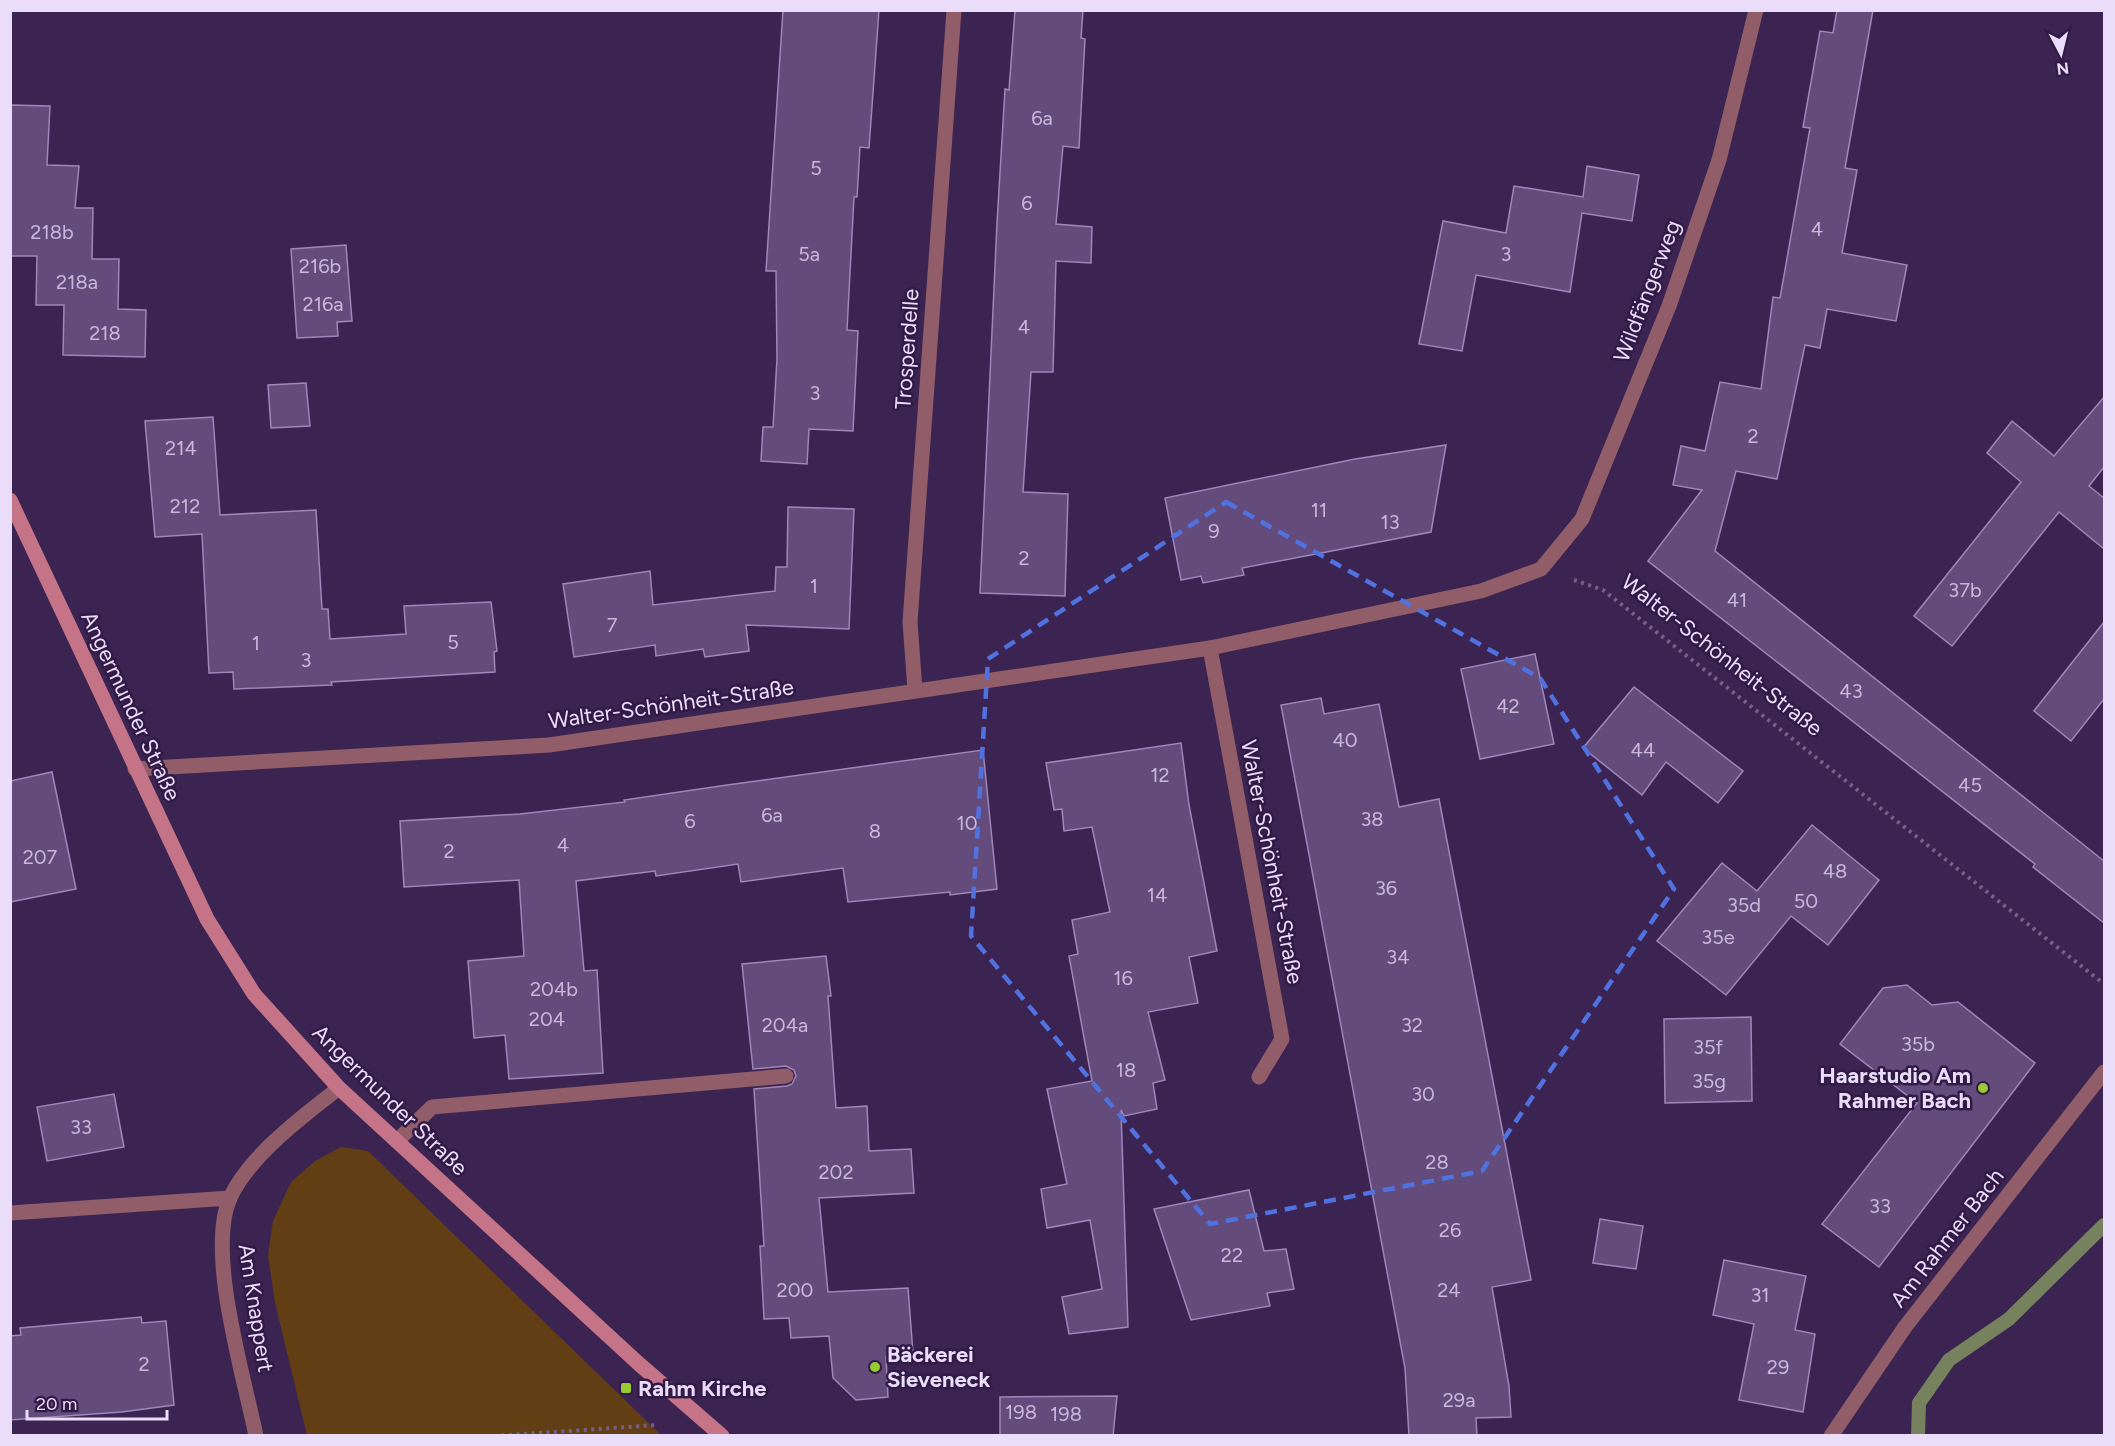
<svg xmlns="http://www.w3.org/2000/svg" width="2115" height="1446" font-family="Figtree,sans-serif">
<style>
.green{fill:#623e14}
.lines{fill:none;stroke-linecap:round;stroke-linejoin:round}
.stream{stroke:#76815e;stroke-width:14}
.building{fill:#634b7b;stroke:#9f86bb;stroke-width:1.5}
.path{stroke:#746088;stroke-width:4;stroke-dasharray:3 4.5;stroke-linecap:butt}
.lane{stroke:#905d68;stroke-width:15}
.street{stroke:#905d68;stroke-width:15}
.secondary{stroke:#c47486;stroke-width:15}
.marked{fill:none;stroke:#5072e0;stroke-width:4.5;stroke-dasharray:12 8;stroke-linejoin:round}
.poi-dot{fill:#9bcb33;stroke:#311a46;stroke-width:2}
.labels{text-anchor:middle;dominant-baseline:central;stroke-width:5;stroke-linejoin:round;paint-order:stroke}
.number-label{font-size:20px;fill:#c8b8da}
.street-label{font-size:22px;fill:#eaddf9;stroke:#311a46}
.poi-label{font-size:22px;font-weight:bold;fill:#eaddf9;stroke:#311a46;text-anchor:start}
</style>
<rect width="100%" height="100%" fill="#3b2451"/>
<path class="green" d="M341,1147l27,4 293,284h-354l-32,-132 -7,-48 5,-34 18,-39 24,-21z"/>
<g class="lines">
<path class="stream" d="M1918,1436l1,-33 30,-43 60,-41 95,-94"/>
</g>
<g class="building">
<path d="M783,10h96l-10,138 -9,-1 -3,50h-3l-7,133 11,1 -5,100 -44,-2 -2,35 -46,-3 2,-34h10l4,-68 -1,-88h-10z"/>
<path d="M1015,10h68l-2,28 4,1 -6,109 -16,-2 -7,78 36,3 -1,36 -35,-2 -3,111h-22l-8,120 45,2 -3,102 -85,-3 17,-370 8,-134 4,1z"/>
<path d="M1837,10h36l-28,158 12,2 -15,83 65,12 -11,56 -69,-12 -7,39 -15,-3 -28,134 -41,-8 -21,80 389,310v62l-71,-56 2,-3 -387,-303 54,-71 -29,-5 8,-39 24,5 15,-69 41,7 12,-92 7,1 30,-170 -7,-1 17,-96 13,2z"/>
<path d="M10,105l40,1 -3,59 32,1 -4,42h18l-1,51h27l-1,50 28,1 -1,47 -82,-2 1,-50h-28l1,-49h-27z"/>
<path d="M1587,166l52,9 -7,46 -50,-8 -12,79 -94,-17 -14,76 -43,-7 24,-123 63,12 8,-47 69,11z"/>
<path d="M346,245l6,76 -15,1 1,14 -41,2 -6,-89z"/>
<path d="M306,383l4,43 -39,2 -3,-43z"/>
<path d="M2104,397v70l-15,19 15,12v51l-45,-37 -107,134 -38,-30 107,-134 -34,-29 25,-32 42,35z"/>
<path d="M213,417l7,98 96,-5 6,99h6l2,30 76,-5 -2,-28 87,-4 6,49 -3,1 1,20 -164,10 1,3 -98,4 -1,-17 -24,1 -7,-139 -47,3 -10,-116z"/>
<path d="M1446,445l-15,87 -189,36 2,7 -41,8 -2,-7 -20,4 -16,-82 190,-39z"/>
<path d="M788,507l66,2 -5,120 -103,-4 3,26 -44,6 -2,-8 -47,7 -1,-11 -81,12 -11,-73 87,-13 3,34 122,-14 1,-24h11z"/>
<path d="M2104,622v77l-33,42 -37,-30z"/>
<path d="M1535,654l19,90 -74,15 -19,-90z"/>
<path d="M1634,687l109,84 -25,32 -52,-41 -24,33 -59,-47z"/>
<path d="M1321,698l3,16 55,-10 20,103 40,-8 92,481 -39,7 17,99 2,31 -35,1 1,18h-68l-4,-68 -124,-663z"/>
<path d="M1181,743l8,62 28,146 -28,6 9,46 -50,9 17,68 -12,3 4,26 -33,7 -3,-6 7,217 -59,7 -7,-37 40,-8 -12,-69 -43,8 -6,-39 26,-5 -20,-95 45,-8 -23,-125 9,-2 -6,-34 38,-8 -18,-85 -28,4 -2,-22 -8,1 -8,-47z"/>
<path d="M983,750l14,139 -47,6v-3l-102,10 -5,-34 -102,14 -3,-18 -82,12 -1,-5 -79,10 8,90 13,-1 6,103 -94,6 -4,-44 -31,3 -6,-77 56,-5 -5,-76 -115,7 -4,-66 120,-7 105,-12 -1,-2 103,-15z"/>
<path d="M52,772l24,117 -66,13v-121z"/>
<path d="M1812,825l67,55 -51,65 -37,-29 -65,79 -69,-54 65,-78 35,28z"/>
<path d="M826,956l5,40h-3l8,112 31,-2 2,45 42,-2 3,44 -95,5 9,94 80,-4 5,65 -27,4 2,40 -32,3 -23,-22 -4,-42 -38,2 -2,-20 -25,1 -4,-73h4l-10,-157 33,-3 5,-2 4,-8 -2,-6 -8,-4 -33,3 -11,-105z"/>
<path d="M1907,985l25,20 26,-3 77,61 -156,204 -57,-43 95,-121 -77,-59 43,-56z"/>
<path d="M1751,1017l1,84 -87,2 -1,-84z"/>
<path d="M114,1094l10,53 -77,14 -10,-54z"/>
<path d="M1249,1190l15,61 22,-2 8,40 -27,4 3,13 -79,14 -37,-111z"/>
<path d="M1600,1219l43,7 -7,43 -43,-6z"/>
<path d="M1724,1260l82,16 -11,54 20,4 -12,78 -64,-12 15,-76 -41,-9z"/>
<path d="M141,1317l1,6 24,-2 8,84 -52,7 -112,8v-84l11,-1 -1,-7z"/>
<path d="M1117,1396l-4,40h-113v-39z"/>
</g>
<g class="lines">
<g class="path">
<path d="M1574,580l29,10 501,394"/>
<path d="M494,1436l164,-11"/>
</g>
<g class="lane">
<path d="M397,1141l35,-34 354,-31"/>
<path d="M10,1213l220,-15"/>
</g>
<g class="street">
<path d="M1210,648l72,391 -23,38"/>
<path d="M915,690l-5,-68 44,-612"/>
<path d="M135,769l414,-24 661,-97 271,-57 60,-22 41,-50 87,-213 50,-146 37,-150"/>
<path d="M256,1436c-12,-60 -50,-184 -26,-238 19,-42 73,-82 109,-110"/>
<path d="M1831,1436l74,-109 199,-255"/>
</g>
<path class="secondary" d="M10,500l197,419 47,75 85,94 299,275 84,73"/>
</g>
<path class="marked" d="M1226,502l314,176 134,211 -192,282 -272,53 -239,-288 17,-277z"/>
<g class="poi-dot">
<circle cx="1983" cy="1088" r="6"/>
<circle cx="875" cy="1367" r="6"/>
<rect x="620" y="1382" width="12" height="12" rx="3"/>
</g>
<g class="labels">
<g class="number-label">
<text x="1042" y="118">6a</text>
<text x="816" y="168">5</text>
<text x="1027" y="203">6</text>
<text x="1817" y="229">4</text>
<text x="52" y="232">218b</text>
<text x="809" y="254">5a</text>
<text x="1506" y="254">3</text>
<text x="320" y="266">216b</text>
<text x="77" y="282">218a</text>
<text x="323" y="304">216a</text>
<text x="1024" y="327">4</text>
<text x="105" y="333">218</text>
<text x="815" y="393">3</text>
<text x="1753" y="436">2</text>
<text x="181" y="448">214</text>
<text x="185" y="506">212</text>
<text x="1319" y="510">11</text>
<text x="1390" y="522">13</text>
<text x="1214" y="531">9</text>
<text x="1024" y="558">2</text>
<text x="814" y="586">1</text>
<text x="1965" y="590">37b</text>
<text x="1737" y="600">41</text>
<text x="612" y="625">7</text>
<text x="453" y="642">5</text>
<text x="256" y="643">1</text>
<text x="306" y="660">3</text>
<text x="1851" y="691">43</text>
<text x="1508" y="706">42</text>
<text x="1345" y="740">40</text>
<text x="1643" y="750">44</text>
<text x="1160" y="775">12</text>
<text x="1970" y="785">45</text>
<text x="772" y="815">6a</text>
<text x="1372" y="819">38</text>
<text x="690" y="821">6</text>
<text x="967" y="823">10</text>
<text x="875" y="831">8</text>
<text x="563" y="845">4</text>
<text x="449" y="851">2</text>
<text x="40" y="857">207</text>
<text x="1835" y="871">48</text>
<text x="1386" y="888">36</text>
<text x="1157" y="895">14</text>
<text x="1806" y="901">50</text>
<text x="1744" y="905">35d</text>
<text x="1718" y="937">35e</text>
<text x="1398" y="957">34</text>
<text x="1123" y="978">16</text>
<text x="554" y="989">204b</text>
<text x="547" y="1019">204</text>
<text x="785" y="1025">204a</text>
<text x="1412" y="1025">32</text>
<text x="1918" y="1044">35b</text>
<text x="1708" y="1047">35f</text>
<text x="1126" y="1070">18</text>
<text x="1709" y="1081">35g</text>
<text x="1423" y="1094">30</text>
<text x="81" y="1127">33</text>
<text x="1437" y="1162">28</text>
<text x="836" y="1172">202</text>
<text x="1880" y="1206">33</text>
<text x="1450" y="1230">26</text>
<text x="1232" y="1255">22</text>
<text x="795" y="1290">200</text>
<text x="1449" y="1290">24</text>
<text x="1760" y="1295">31</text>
<text x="144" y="1364">2</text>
<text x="1778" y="1367">29</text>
<text x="1459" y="1400">29a</text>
<text x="1021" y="1412">198</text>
<text x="1066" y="1414">198</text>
</g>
<g class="street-label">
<text transform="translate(1647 291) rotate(-69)">Wildfängerweg</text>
<text transform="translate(907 349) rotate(-86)">Trosperdelle</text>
<text transform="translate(1722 655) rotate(38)">Walter-Schönheit-Straße</text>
<text transform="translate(671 704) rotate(-8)">Walter-Schönheit-Straße</text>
<text transform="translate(131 706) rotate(65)">Angermunder Straße</text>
<text transform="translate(1272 862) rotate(79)">Walter-Schönheit-Straße</text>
<text transform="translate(390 1100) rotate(44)">Angermunder Straße</text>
<text transform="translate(1947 1238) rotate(-52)">Am Rahmer Bach</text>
<text transform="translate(256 1308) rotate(81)">Am Knappert</text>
</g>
<g class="poi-label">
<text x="1971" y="1075" text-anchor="end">Haarstudio Am<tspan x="1971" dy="25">Rahmer Bach</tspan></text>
<text x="887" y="1354">Bäckerei<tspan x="887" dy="25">Sieveneck</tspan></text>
<text x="638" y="1388">Rahm Kirche</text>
</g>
</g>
<rect width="2115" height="1446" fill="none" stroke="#eaddf9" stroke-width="24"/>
<g transform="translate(2061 54) rotate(173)" stroke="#311a46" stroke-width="4.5" paint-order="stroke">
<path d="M0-4.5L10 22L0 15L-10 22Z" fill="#eaddf9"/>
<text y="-9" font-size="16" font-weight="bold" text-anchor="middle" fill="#eaddf9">N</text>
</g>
<path d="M27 1410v9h140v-9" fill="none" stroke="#eaddf9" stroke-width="3"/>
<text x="36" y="1410" font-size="18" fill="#eaddf9" stroke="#311a46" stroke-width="4.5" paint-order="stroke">20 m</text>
</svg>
